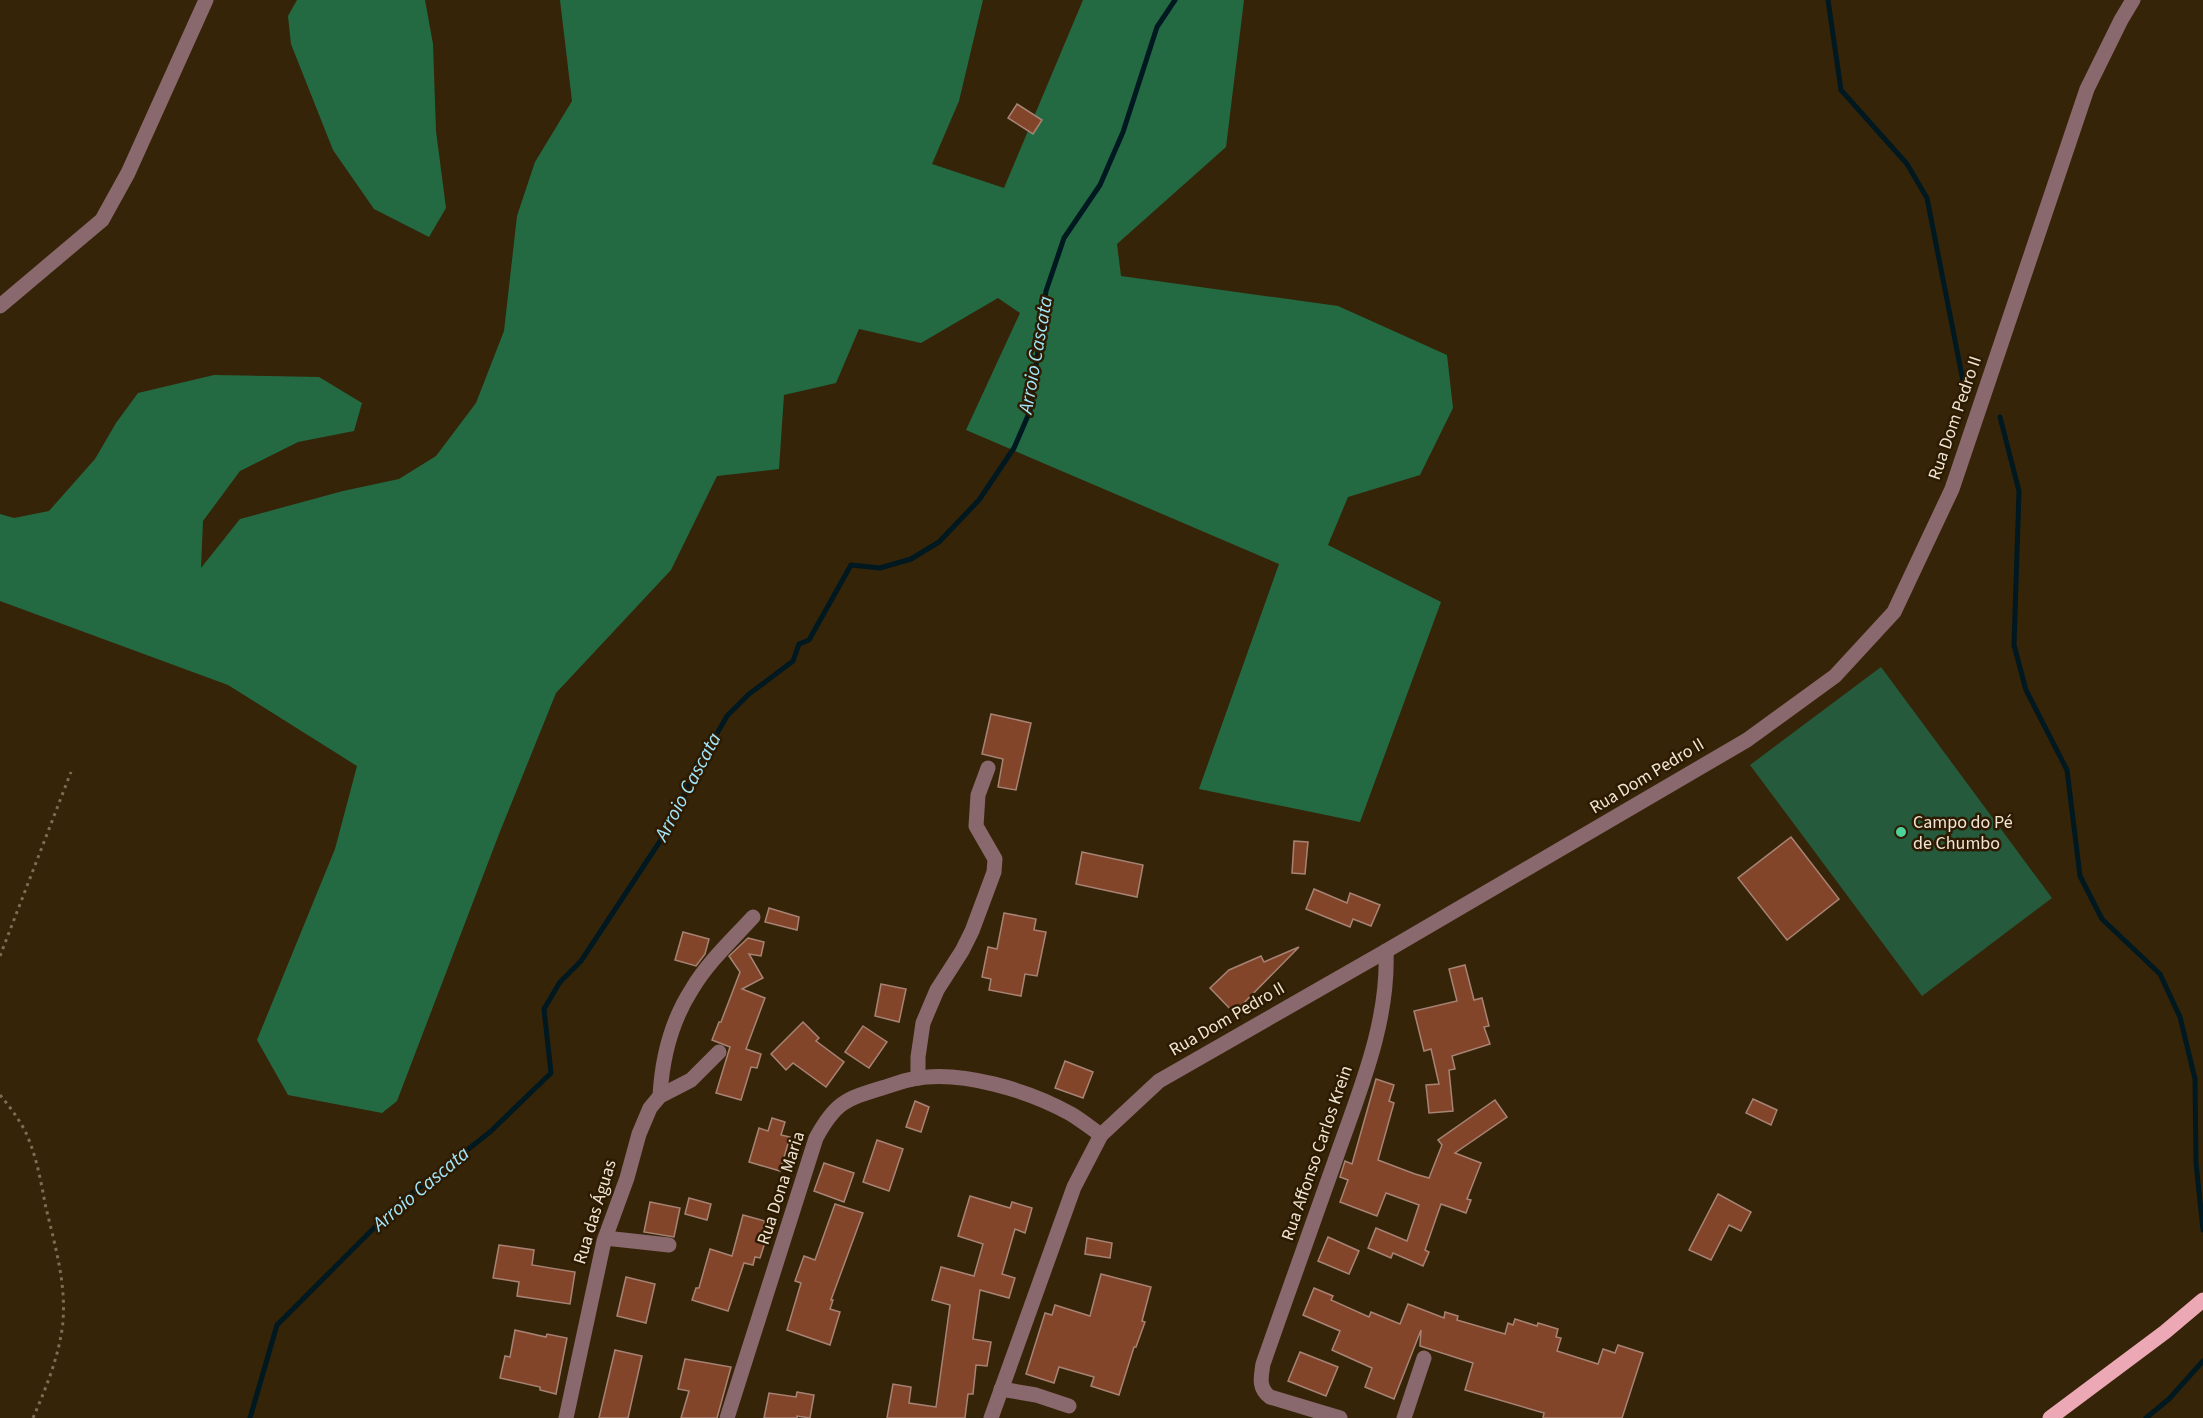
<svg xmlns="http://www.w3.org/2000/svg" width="2203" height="1418" font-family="'Source Sans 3',sans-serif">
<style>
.green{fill:#255a3c}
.forest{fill:#236a43}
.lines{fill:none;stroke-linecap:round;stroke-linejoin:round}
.stream{stroke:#001820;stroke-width:5}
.building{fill:#83452a;stroke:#a78375;stroke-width:1.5}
.path{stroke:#7c6d55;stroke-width:3;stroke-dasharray:3 4.5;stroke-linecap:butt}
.minor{stroke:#89696e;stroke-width:15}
.major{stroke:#eca9b5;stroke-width:15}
.poi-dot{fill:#4dd39a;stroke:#2c1a01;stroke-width:2}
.labels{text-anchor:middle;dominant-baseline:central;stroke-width:5;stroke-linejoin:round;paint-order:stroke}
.street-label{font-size:18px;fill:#f1e5d5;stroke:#2c1a01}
.poi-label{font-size:18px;fill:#f1e5d5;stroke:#2c1a01;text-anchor:start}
.water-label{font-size:20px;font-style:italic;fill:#a3e7fd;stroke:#2c1a01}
</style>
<rect width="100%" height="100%" fill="#362408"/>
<path class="green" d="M1881,667l171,231 -130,98 -172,-231z"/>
<g class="forest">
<path d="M297,0h128l8,44 3,87 10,77 -17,29 -55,-28 -41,-59 -42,-106 -3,-28z"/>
<path d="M560,0h423l-24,101 -27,63 72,24 79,-188h161l-18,147 -109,97 4,32 217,30 109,49 6,53 -33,67 -72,22 -20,48 113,57 -81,220 -161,-33 80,-225 -313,-134 54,-117 -22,-15 -77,45 -62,-14 -23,54 -52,12 -5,74 -62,7 -46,94 -115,123 -57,141 -102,267 -15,12 -94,-18 -31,-55 78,-191 22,-83 -129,-81 -228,-84v-87l14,4 35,-7 46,-52 21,-36 22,-30 76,-18 105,2 43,26 -8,28 -56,11 -58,29 -37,50 -2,47 39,-49 103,-28 56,-12 37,-23 40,-53 28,-72 13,-115 18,-54 37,-61z"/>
</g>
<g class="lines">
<g class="stream">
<path d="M1828,0l13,90 66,74 20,34 37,188"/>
<path d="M2000,417l19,74 -5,154 12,45 41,80 13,106 22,43 58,55 20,43 15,62 1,84 7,67"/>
<path d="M250,1418l27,-93 119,-119 94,-74 61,-59 -7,-64 16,-27 21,-21 95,-144 21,-54 10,-12 20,-35 22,-22 44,-33 6,-17 10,-4 42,-75 29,3 31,-9 28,-17 40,-42 35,-52 16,-37 16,-120 18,-53 36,-53 23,-53 34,-105 18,-27"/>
<path d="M2146,1418l23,-19 34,-38"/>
</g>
</g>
<g class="building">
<path d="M1017,104l25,16 -9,14 -25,-16z"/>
<path d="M991,714l40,9 -15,67 -18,-3 5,-28 -21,-5z"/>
<path d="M1791,837l48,62 -52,41 -49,-62z"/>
<path d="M1294,841l14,1 -3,32 -13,-1z"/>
<path d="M1082,852l61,13 -6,32 -61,-13z"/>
<path d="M1314,889l33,14 3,-10 30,12 -9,21 -18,-7 -3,8 -44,-18z"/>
<path d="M769,908l30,9 -2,13 -32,-8z"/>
<path d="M1004,913l32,6 -2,11 12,2 -9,44 -12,-2 -4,22 -32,-6 2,-11 -9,-2 6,-30 9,2z"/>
<path d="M683,932l26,7 -4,15 -9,12 -21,-6z"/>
<path d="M748,938l16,4 -3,14 -12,-2 14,24 -21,11 23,9 -19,51 15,5 -4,14 -6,-1 -10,33 -25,-7 14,-46 -18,-7 7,-18h2l19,-50 -11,-16z"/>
<path d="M1299,947l-65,66 -24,-25 19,-18 32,-14 3,6z"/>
<path d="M1465,965l9,35 8,-2 7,28 -5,1 6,17 -38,12 3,13 -6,1 4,41 -24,2 -3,-28 13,-1 -8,-35 -7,2 -10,-40 43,-10 -8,-32z"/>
<path d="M881,984l25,5 -7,33 -24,-6z"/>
<path d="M803,1022l16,16 -3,3 28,21 -18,25 -33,-24 -7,7 -15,-16z"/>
<path d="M863,1026l24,16 -18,26 -24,-16z"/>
<path d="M1065,1061l28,11 -10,26 -28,-10z"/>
<path d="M1376,1079l18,6 -5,16 5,2 -16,57 37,14 14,4 13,-33 -4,-5 57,-40 12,17 -52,36 26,10 -14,36 4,1 -5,13 -25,-9 -16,46 4,2 -6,14 -30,-13 -2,5 -23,-10 8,-20 31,13 12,-36 -33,-12 -9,23 -37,-14 8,-22 -8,-3 5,-16 7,3z"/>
<path d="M1753,1099l24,11 -6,15 -25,-12z"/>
<path d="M915,1101l14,6 -8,25 -15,-5z"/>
<path d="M772,1118l13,4 -4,13 9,2 -10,34 -31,-9 10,-34 9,3z"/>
<path d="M877,1140l26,9 -14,42 -26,-9z"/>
<path d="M824,1163l30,10 -10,29 -30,-11z"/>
<path d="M1718,1194l33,18 -10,19 -12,-6 -18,35 -22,-10z"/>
<path d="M970,1196l40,12 2,-6 20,6 -7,25 -10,-4 -13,45 13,4 -6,20 -29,-8 -7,49 18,3 -4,24 -11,-1 -3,29h-5l-3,24h-78l6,-34 18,3 -2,16 27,4 14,-102 -18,-5 9,-33 33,9 9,-32 -25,-8z"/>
<path d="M689,1198l22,6 -4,16 -22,-6z"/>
<path d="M650,1202l30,6 -6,29 -30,-5z"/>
<path d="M835,1204l28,9 -32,87h2l-3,9 10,3 -10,33 -43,-15 14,-47 -6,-2 9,-25 11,4z"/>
<path d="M743,1215l22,6 -4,13 6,2 -7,22 -5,-1 -2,8 -9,-2 -16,48 -36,-11 4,-12h3l11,-39 22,7z"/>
<path d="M1328,1237l31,14 -10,23 -31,-13z"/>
<path d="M1087,1238l25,5 -2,15 -25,-4z"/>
<path d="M499,1245l35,5 -2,15 43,7 -5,32 -53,-8 2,-14 -26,-4z"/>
<path d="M1101,1274l50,13 -9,34 3,1 -9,25h-2l-15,48 -28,-9 3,-9 -35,-10 -5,16 -28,-9 19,-61 7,2 3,-10 35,11z"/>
<path d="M626,1277l29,7 -9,39 -29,-7z"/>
<path d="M1314,1288l19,8 -2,4 38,17 2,-5 29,12 8,-20 36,14 1,-6 13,4 -1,4 48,14 3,-11 5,2 2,-6 22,7 1,-3 20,6 -2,8 5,1 -4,13 41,13 5,-15 12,4 3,-8 25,8 -21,65h-79l1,-5 -79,-23 8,-27 -53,-17 1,-16 -27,69 -29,-12 7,-19 -40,-18 8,-19 -37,-16z"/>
<path d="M515,1330l31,7 1,-3 20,4 -11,56 -16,-4v-3l-40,-9 5,-22 5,1z"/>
<path d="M615,1350l27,6 -14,62h-29z"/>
<path d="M1300,1352l38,15 -12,29 -38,-15z"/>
<path d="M685,1359l46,8 -14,51h-36l8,-27 -11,-2z"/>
<path d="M797,1392l17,3 -4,23 -13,-2v2h-33l5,-25 27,4z"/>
</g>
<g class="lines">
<g class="path">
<path d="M0,956l71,-184"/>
<path d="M0,1095c10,12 19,24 26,38 11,24 15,50 20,75 9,37 20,75 17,113 -3,33 -17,67 -30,97"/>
</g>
<g class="minor">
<path d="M0,306l102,-86 26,-47 78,-173"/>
<path d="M918,1078v-21l5,-34 14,-33 25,-39 10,-20 22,-59 1,-13 -19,-33 2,-31 10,-27"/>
<path d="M660,1096c2,-37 12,-76 32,-107 16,-27 40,-49 61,-72"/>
<path d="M605,1238l64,7"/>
<path d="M1001,1389l35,6 33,11"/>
<path d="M566,1418l38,-177 23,-63 12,-44 11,-26 10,-12 31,-16 28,-28"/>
<path d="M727,1418l89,-280c19,-35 29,-39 66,-50 10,-3 20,-7 31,-9 47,-10 117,12 158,35 10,6 20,14 30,21"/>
<path d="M991,1418l83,-231 27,-52 58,-54 227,-130 361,-211 88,-64 59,-64 58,-123 135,-400 34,-69 12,-20"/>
<path d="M1340,1418l-70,-21c-12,-9 -9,-20 -7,-33 24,-69 49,-138 73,-206 23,-66 53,-135 50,-207"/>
<path d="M1404,1418l20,-60"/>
</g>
<path class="major" d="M2050,1418l115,-86 38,-32"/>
</g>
<circle class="poi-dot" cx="1901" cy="832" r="6"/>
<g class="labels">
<g class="street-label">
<text transform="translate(1955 418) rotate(-71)">Rua Dom Pedro II</text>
<text transform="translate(1647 776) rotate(-31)">Rua Dom Pedro II</text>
<text transform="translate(1227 1019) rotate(-30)">Rua Dom Pedro II</text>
<text transform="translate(1317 1153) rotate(-71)">Rua Affonso Carlos Krein</text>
<text transform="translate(781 1188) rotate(-72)">Rua Dona Maria</text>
<text transform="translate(595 1212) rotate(-73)">Rua das Águas</text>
</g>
<g class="poi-label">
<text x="1913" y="822">Campo do Pé<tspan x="1913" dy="21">de Chumbo</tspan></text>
</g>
<g class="water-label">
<text transform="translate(1036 355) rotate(-80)">Arroio Cascata</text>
<text transform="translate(688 787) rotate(-62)">Arroio Cascata</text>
<text transform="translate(421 1189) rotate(-40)">Arroio Cascata</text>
</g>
</g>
</svg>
